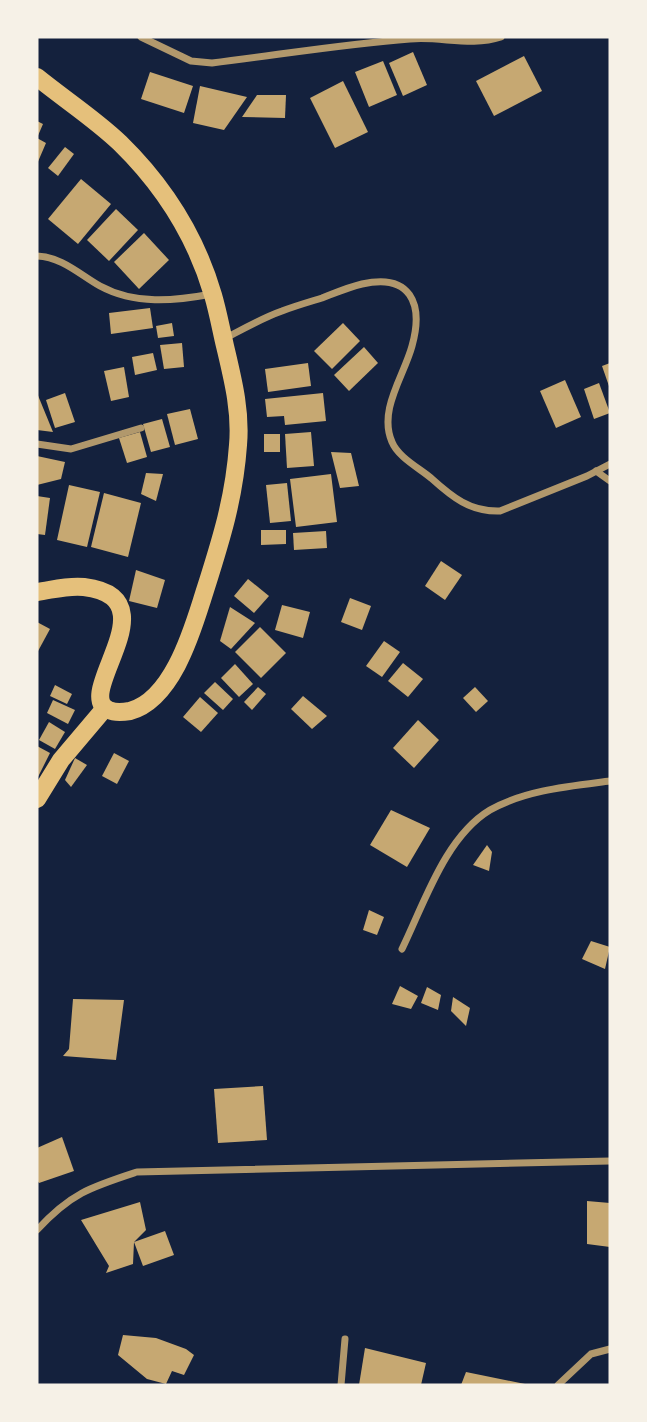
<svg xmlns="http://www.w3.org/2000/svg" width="647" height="1422" font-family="'Nunito Sans',sans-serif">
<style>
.building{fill:#c6a872}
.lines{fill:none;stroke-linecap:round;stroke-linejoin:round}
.minor{stroke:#b1986c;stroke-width:7}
.primary{stroke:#e5c07b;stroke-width:18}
</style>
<rect width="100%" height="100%" fill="#14213d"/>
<g class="building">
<path d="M413,52l14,33 -24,11 -14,-33z"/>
<path d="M524,56l18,35 -48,25 -18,-35z"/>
<path d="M383,61l14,34 -28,12 -14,-35z"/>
<path d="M150,72l43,14 -9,27 -43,-14z"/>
<path d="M343,81l25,51 -33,16 -25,-50z"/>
<path d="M200,86l47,11 -23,33 -31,-7z"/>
<path d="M257,95h29l-1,23 -43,-1z"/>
<path d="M37,121l6,3 -6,14 9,5 -9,21z"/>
<path d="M65,147l9,7 -16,22 -10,-8z"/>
<path d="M81,179l30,25 -33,40 -30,-25z"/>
<path d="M116,209l22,21 -29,31 -22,-21z"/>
<path d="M144,233l25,27 -30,29 -25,-27z"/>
<path d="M150,308l3,20 -42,6 -2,-21z"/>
<path d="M172,323l2,13 -16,2 -2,-12z"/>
<path d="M343,323l17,18 -28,28 -18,-18z"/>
<path d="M182,343l2,24 -20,2 -4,-24z"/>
<path d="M364,347l14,16 -29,28 -15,-16z"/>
<path d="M153,353l4,17 -22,5 -3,-18z"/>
<path d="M308,363l3,23 -43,6 -3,-23z"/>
<path d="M610,363v26l-8,-23z"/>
<path d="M124,367l5,30 -18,4 -7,-30z"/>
<path d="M565,380l16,37 -25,11 -16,-37z"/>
<path d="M599,383l11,30 -16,6 -10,-30z"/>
<path d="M37,393l16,39 -16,-2z"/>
<path d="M65,393l10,29 -20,6 -9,-28z"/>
<path d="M323,393l3,28 -41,4 -1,-9 -17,1 -2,-18z"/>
<path d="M190,409l8,30 -23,6 -8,-31z"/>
<path d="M162,419l8,28 -19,5 -8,-28z"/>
<path d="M140,432l7,25 -20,6 -8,-25z"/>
<path d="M311,432l3,34 -27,2 -2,-34z"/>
<rect x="264" y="434" width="16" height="18"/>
<path d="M331,452l20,1 8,33 -19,2z"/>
<path d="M37,456l28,6 -4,17 -24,6z"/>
<path d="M146,473l17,1 -7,27 -15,-7z"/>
<path d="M331,474l6,48 -41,5 -6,-48z"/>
<path d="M287,483l4,38 -21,2 -4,-38z"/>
<path d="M69,485l31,7 -13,55 -30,-7z"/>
<path d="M104,493l37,10 -13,54 -37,-10z"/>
<path d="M37,496l13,2 -5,37 -8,-1z"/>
<path d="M261,530h25v14l-25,1z"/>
<path d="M326,531l1,17 -33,2 -1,-17z"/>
<path d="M441,561l21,14 -17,25 -20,-14z"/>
<path d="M136,570l29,10 -8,28 -28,-7z"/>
<path d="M248,579l21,17 -15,17 -20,-17z"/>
<path d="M350,598l21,8 -9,24 -21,-8z"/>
<path d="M282,605l28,7 -7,26 -28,-8z"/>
<path d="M230,607l25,16 -24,26 -11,-8z"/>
<path d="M37,622l13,7 -13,24z"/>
<path d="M260,627l26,26 -25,25 -26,-26z"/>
<path d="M384,641l16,11 -18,25 -16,-11z"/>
<path d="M403,663l20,16 -15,18 -20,-16z"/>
<path d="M235,664l18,20 -14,13 -18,-19z"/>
<path d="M215,682l18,17 -10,11 -19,-17z"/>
<path d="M55,685l17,9 -5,10 -17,-8z"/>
<path d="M258,687l8,7 -14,16 -8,-8z"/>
<path d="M475,687l13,14 -12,11 -13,-14z"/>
<path d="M303,696l24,20 -15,13 -21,-20z"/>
<path d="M200,697l18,16 -17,19 -18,-15z"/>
<path d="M53,700l22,10 -7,14 -21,-11z"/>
<path d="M418,720l21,20 -25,28 -21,-20z"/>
<path d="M49,722l16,10 -10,17 -16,-9z"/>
<path d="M37,746l13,7 -13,26z"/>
<path d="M114,753l15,8 -12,23 -15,-8z"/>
<path d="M75,758l12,7 -16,22 -6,-7z"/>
<path d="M391,810l39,18 -23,39 -37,-22z"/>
<path d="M487,845l5,7 -3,19 -16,-6z"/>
<path d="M369,910l15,7 -7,18 -14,-5z"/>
<path d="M591,941l19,6 -5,22 -23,-10z"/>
<path d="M400,986l18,10 -7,13 -19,-5z"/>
<path d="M427,987l14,8 -3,15 -17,-7z"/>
<path d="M453,997l17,11 -4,18 -15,-15z"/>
<path d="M73,999l51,1 -8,60 -53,-4 6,-7z"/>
<path d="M263,1086l4,54 -49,3 -4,-54z"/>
<path d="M62,1137l12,34 -35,12 -2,-3v-32z"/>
<path d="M587,1201l23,2v44l-23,-3z"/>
<path d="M140,1202l6,28 -12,12 31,-11 9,24 -31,11 -9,-24 -1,22 -27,9 3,-7 -28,-46z"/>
<path d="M123,1335l33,3 30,11 8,6 -10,20 -12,-4 -6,13 -19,-5 -29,-24z"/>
<path d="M365,1348l61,15 -5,22h-62z"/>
<path d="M466,1372l59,12v1h-64z"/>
</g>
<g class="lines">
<g class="minor">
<path d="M141,37l50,24 21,2c66,-8 132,-19 198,-24 31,-3 61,8 91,-2"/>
<path d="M37,256c25,1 42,18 63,30 35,19 74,15 112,8"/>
<path d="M224,339c19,-10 38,-21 58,-28 13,-5 27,-9 40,-13 13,-5 27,-11 40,-14 48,-11 62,19 50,62 -8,30 -34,64 -20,96 6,15 27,26 39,36 21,19 39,34 69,33l87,-35 23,-12"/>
<path d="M37,444l34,5 70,-21"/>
<path d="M596,471l14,10"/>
<path d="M402,949c22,-45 43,-112 88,-139 35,-20 81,-24 120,-29"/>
<path d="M37,1230c34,-37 54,-43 100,-58l473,-11"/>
<path d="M341,1385l4,-46"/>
<path d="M558,1385l33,-31 19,-5"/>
</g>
<g class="primary">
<path d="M37,77c27,22 58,42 83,66 43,42 76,94 93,152 5,17 8,34 12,51 8,34 16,65 13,99 -4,57 -19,101 -36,155 -11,35 -31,100 -72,111 -6,1 -15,2 -21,-1 -38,-15 65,-112 -25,-123 -16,-2 -32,3 -47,5"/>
<path d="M37,799l24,-39 44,-52"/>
</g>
</g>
<rect width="647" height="1422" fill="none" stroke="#f6f1e7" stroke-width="77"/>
</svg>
